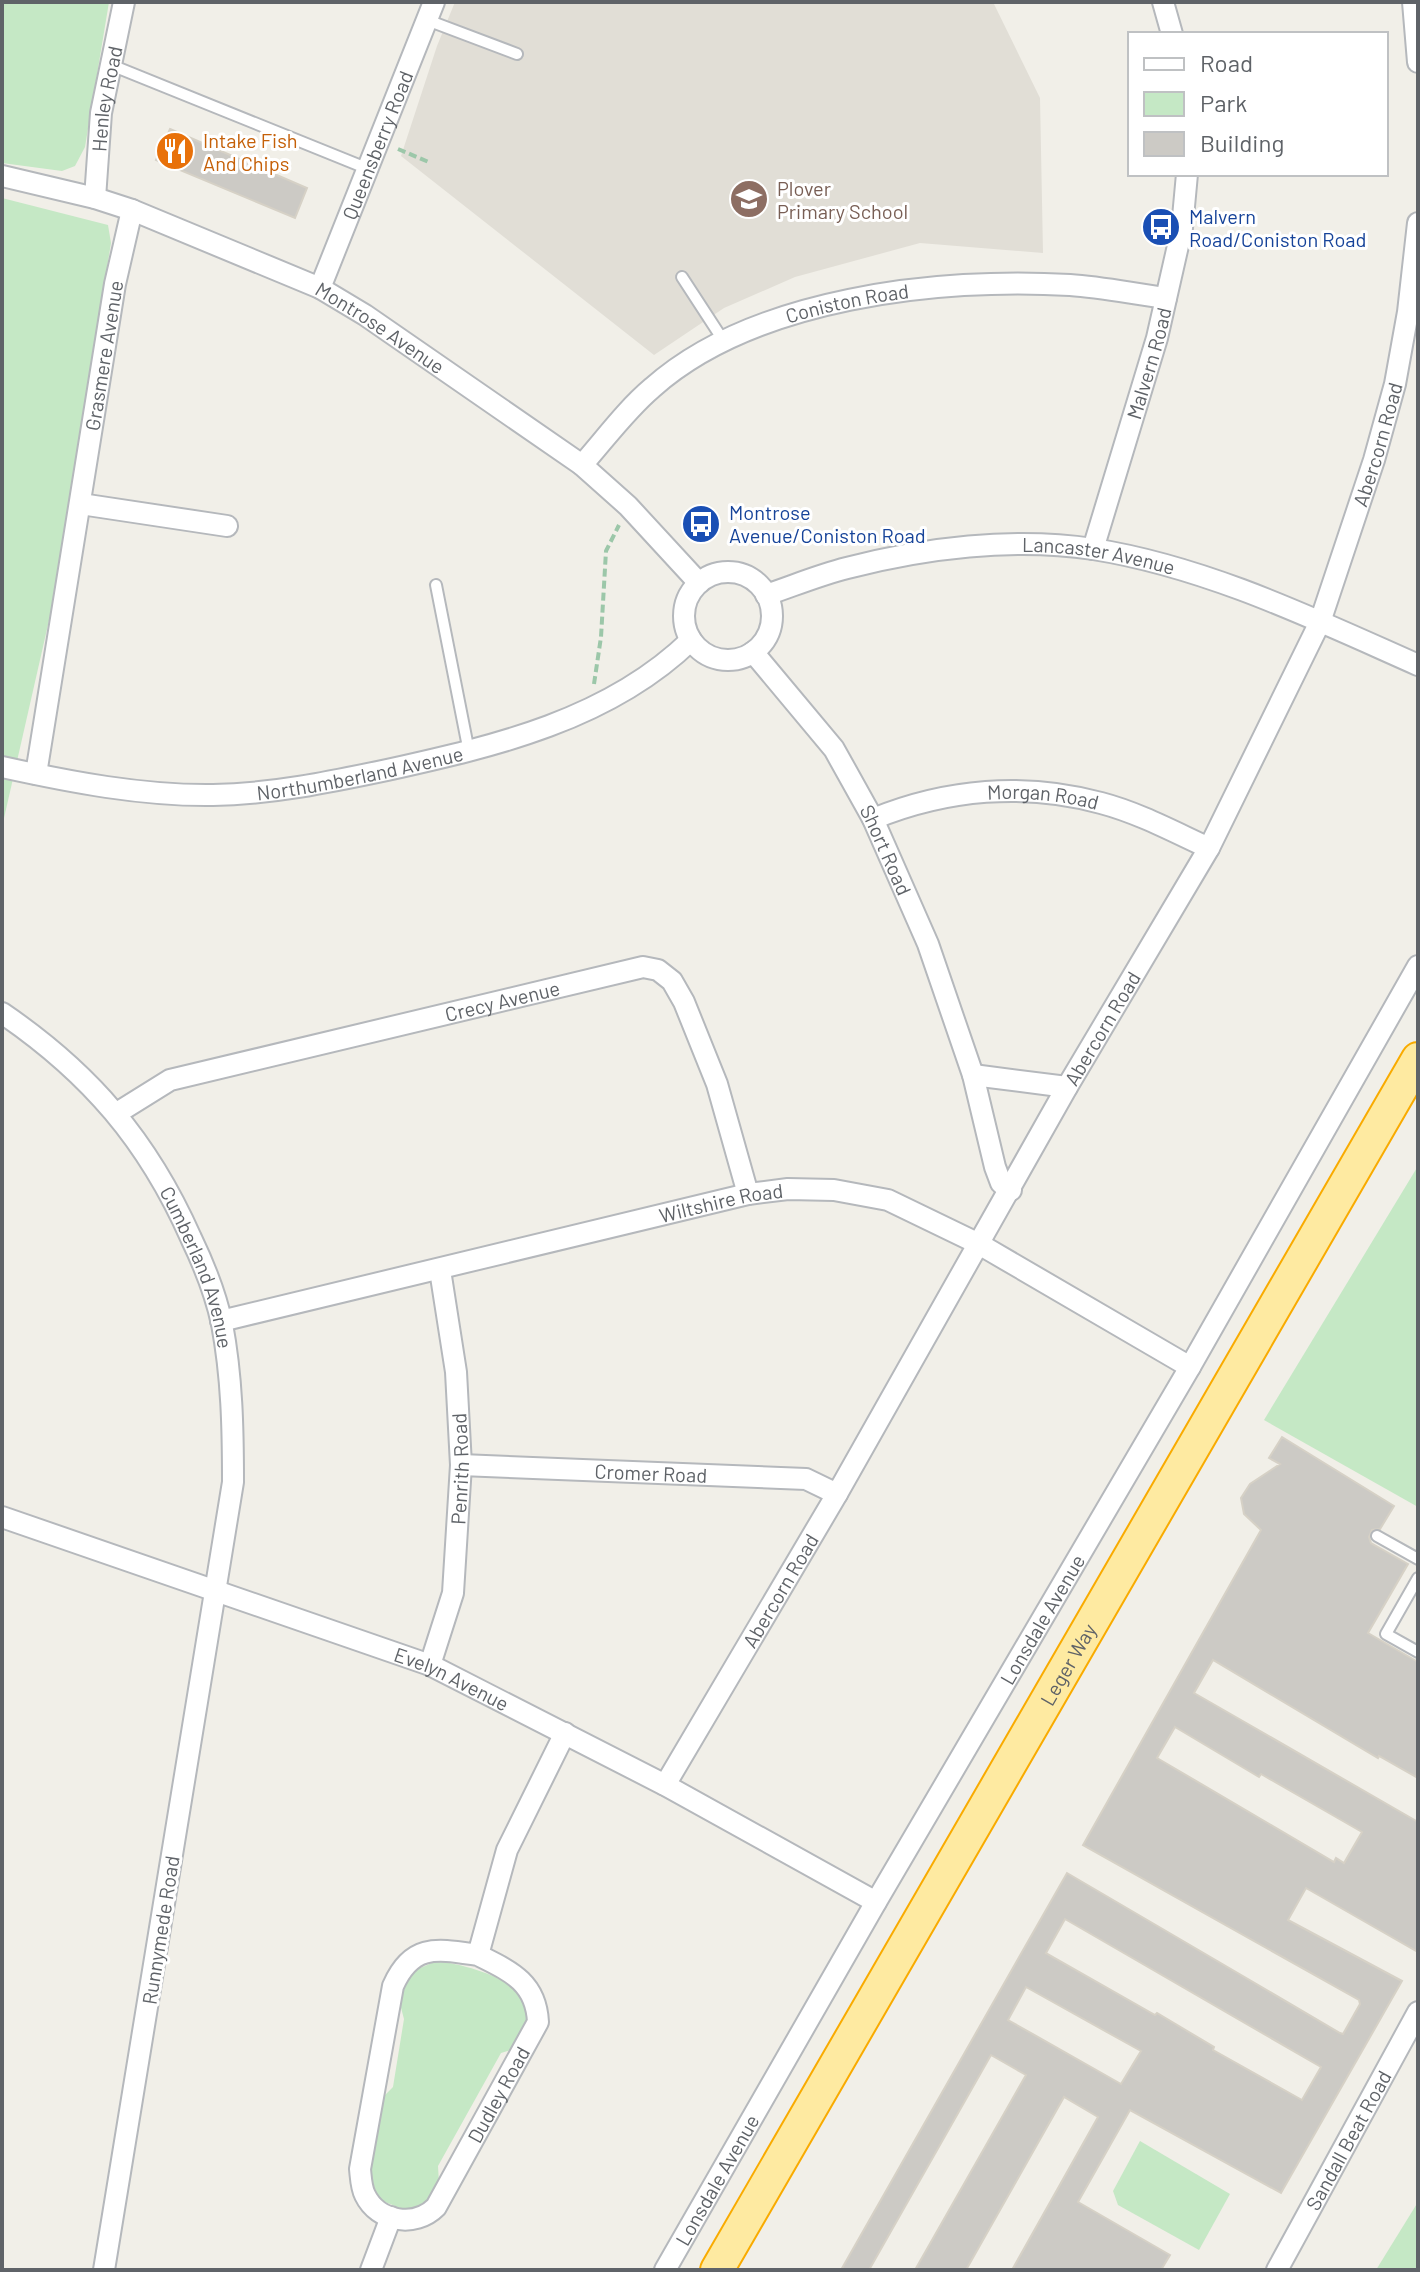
<svg xmlns="http://www.w3.org/2000/svg" width="1420" height="2272" font-family="Barlow,sans-serif">
<style>
.education{fill:#e1ded6}
.green{fill:#c5e8c5}
.building{fill:#cccac5;stroke:#d6d1c6;stroke-width:2;fill-rule:evenodd}
.lines{fill:none;stroke-linecap:round;stroke-linejoin:round}
.service-casing{stroke:#b5b8bc;stroke-width:14}
.minor-casing{stroke:#b5b8bc;stroke-width:24}
.trunk-casing{stroke:#f9ab00;stroke-width:36}
.path{stroke:#9cc7a9;stroke-width:4;stroke-dasharray:8 4;stroke-linecap:butt}
.service{stroke:#fff;stroke-width:10}
.minor{stroke:#fff;stroke-width:20}
.trunk{stroke:#feeaa1;stroke-width:32}
.labels{text-anchor:middle;dominant-baseline:central;stroke-width:6;stroke-linejoin:round;paint-order:stroke}
.street-label{font-size:20px;fill:#5f6368;stroke:#fff}
.food-label{font-size:20px;fill:#c56008;stroke:#fff;text-anchor:start}
.education-label{font-size:20px;fill:#785e54;stroke:#fff;text-anchor:start}
.transit-label{font-size:20px;fill:#164399;stroke:#fff;text-anchor:start}
</style>
<rect width="100%" height="100%" fill="#f1efe8"/>
<path class="education" d="M455,2h538l47,96 3,155 -123,-10 -125,34 -71,31 -70,47 -253,-199 36,-110z"/>
<g class="green">
<path d="M2,2h107l-24,145 -10,19 -13,5 -60,-8z"/>
<path d="M2,198l106,27 3,18 -61,373 -48,211z"/>
<path d="M1418,1166v341l-154,-87z"/>
<path d="M436,1961c23,2 80,17 89,40 7,18 -3,33 -11,48l-13,4 -63,113 1,17 -15,21 -19,6 -25,-10 -7,-9 -5,-15 16,-80 9,-9 11,-68 -4,-15 4,-21 12,-13z"/>
<path d="M1140,2141l90,53 -31,56 -81,-45 -5,-14z"/>
<path d="M1418,2202v68h-42z"/>
</g>
<g class="building">
<path d="M170,129l137,59 -12,30 -139,-58z"/>
<path d="M1282,1437l112,69 -14,23 -8,1 -3,7 2,6 37,21 -40,69 50,29v116l-39,-22 -1,2 -165,-98 -19,33 224,129v130l-112,-64 -18,32 114,61 -121,212 -151,-83 -52,92 92,53 -9,15h-149l86,-153 -34,-20 -98,173h-51l111,-195 -35,-20 -122,215h-28l226,-397 273,160 3,1 17,-30 -1,-4 -276,-155 178,-315 -17,-16 -3,-16 9,-14 30,-20 -11,-6zM1175,1727l84,50 2,-3 101,58 -18,31 -8,-5 -2,4 -177,-104zM1065,1919l256,148 -19,33 -89,-50 1,-3 -57,-34 -2,2 -109,-62zM1026,1987l115,64 -20,33 -113,-64z"/>
</g>
<g class="lines">
<defs>
<g id="service">
<path d="M427,20l90,34"/>
<path d="M111,65l255,103"/>
<path d="M682,277l41,63"/>
<path d="M436,585l33,167"/>
<path d="M1377,1536l41,23"/>
<path d="M1418,1578l-32,56 32,18"/>
</g>
<g id="minor">
<path d="M1163,2l9,32"/>
<path d="M1413,2l5,60"/>
<path id="s1" d="M2,176l93,22 37,12 188,78 45,27 217,150 46,41 71,77"/>
<path id="s2" d="M95,198l6,-85 23,-111"/>
<path id="s3" d="M320,288l114,-286"/>
<path id="s4" d="M582,465c23,-26 44,-55 70,-77 101,-90 287,-111 418,-103 32,2 64,9 96,13"/>
<path d="M81,504l146,22"/>
<path id="s5" d="M1093,549l64,-211 25,-110 5,-54"/>
<circle cx="728" cy="616" r="44"/>
<path id="s6" d="M766,595c27,-9 53,-20 81,-27 77,-20 166,-31 246,-19 114,18 221,70 325,116"/>
<path id="s7" d="M753,652l81,97 39,70 55,125 45,131 22,92 6,16 10,7"/>
<path id="s8" d="M2,767c68,15 141,29 211,28 59,-1 117,-13 174,-25 108,-24 222,-50 304,-130"/>
<path id="s9" d="M36,774l79,-490 17,-74"/>
<path id="s10" d="M873,819c73,-30 152,-37 228,-16 38,10 73,29 108,45"/>
<path id="s11" d="M2,1013c88,60 146,128 189,225 13,27 25,57 31,86 10,53 11,105 11,158l-129,788"/>
<path d="M973,1075l94,12"/>
<path id="s12" d="M117,1113l53,-33 473,-113 15,3 14,11 12,21 33,82 31,110"/>
<path id="s13" d="M221,1321l527,-127 40,-5 46,1 54,10 91,44 211,123"/>
<path id="s14" d="M461,1465l345,14 31,15"/>
<path id="s15" d="M2,1517l428,148 235,120 211,117"/>
<path id="s16" d="M430,1665l23,-72 8,-128 -5,-93 -16,-102"/>
<path id="s17" d="M665,1785l172,-291 230,-407 142,-239 111,-226 54,-162 21,-76 13,-72 10,-89"/>
<path id="s18" d="M478,1955c-41,-6 -66,-12 -85,31l-33,183c1,9 1,18 5,26 13,27 50,33 71,12l102,-185c-2,-40 -28,-51 -60,-67l29,-105 58,-117"/>
<path d="M371,2270l20,-53"/>
<path id="s19" d="M665,2270l211,-368 314,-535 228,-401"/>
<path id="s20" d="M1277,2270l141,-258"/>
</g>
<g id="trunk">
<path id="s21" d="M717,2270l701,-1211"/>
</g>
</defs>
<use href="#service" class="service-casing"/>
<use href="#minor" class="minor-casing"/>
<use href="#trunk" class="trunk-casing"/>
<g class="path">
<path d="M398,149l33,14"/>
<path d="M594,684l7,-47 5,-86 13,-26"/>
</g>
<use href="#service" class="service"/>
<use href="#minor" class="minor"/>
<use href="#trunk" class="trunk"/>
</g>
<defs>
<symbol id="restaurant-disc" viewBox="-11 -11 22 22"><circle r="9.5" fill="#e8710a" stroke="#fff"/><path d="M-5-6h1v4h1v-4h1v4h1v-4h1v5L-1.5 .5V6h-2V.5L-5-1ZM5-6V6H3V1.5H1.5Q1.5-4 5-6Z" fill="#fff"/></symbol>
<symbol id="school-disc" viewBox="-11 -11 22 22"><circle r="9.5" fill="#8d6e63" stroke="#fff"/><path d="M0-5L7-2L0 1L-7-2ZM-4 1L0 2.5L4 1V4Q0 6-4 4Z" fill="#fff"/></symbol>
<symbol id="bus-disc" viewBox="-11 -11 22 22"><circle r="9.5" fill="#1a4fb4" stroke="#fff"/><path d="M-5-6H5V4H4V6H2V4H-2V6H-4V4H-5ZM-3.5-4V0h7V-4ZM-3.5 1.2v1.5H-2V1.2ZM2 1.2v1.5H3.5V1.2Z" fill="#fff"/></symbol>
</defs>
<g fill-rule="evenodd">
<use href="#restaurant-disc" x="153" y="129" width="44" height="44"/>
<use href="#school-disc" x="727" y="177" width="44" height="44"/>
<use href="#bus-disc" x="1139" y="205" width="44" height="44"/>
<use href="#bus-disc" x="679" y="502" width="44" height="44"/>
</g>
<g class="labels">
<g class="street-label">
<text stroke="none"><textPath href="#s2" startOffset="100">Henley Road</textPath></text>
<text stroke="none"><textPath href="#s3" startOffset="154">Queensberry Road</textPath></text>
<text stroke="none"><textPath href="#s4" startOffset="320">Coniston Road</textPath></text>
<text stroke="none"><textPath href="#s1" startOffset="410">Montrose Avenue</textPath></text>
<text stroke="none"><textPath href="#s9" startOffset="424">Grasmere Avenue</textPath></text>
<text stroke="none"><textPath href="#s5" startOffset="194">Malvern Road</textPath></text>
<text stroke="none"><textPath href="#s17" startOffset="1522">Abercorn Road</textPath></text>
<text stroke="none"><textPath href="#s6" startOffset="340">Lancaster Avenue</textPath></text>
<text stroke="none"><textPath href="#s8" startOffset="362">Northumberland Avenue</textPath></text>
<text stroke="none"><textPath href="#s10" startOffset="174">Morgan Road</textPath></text>
<text stroke="none"><textPath href="#s7" startOffset="240">Short Road</textPath></text>
<text stroke="none"><textPath href="#s12" startOffset="404">Crecy Avenue</textPath></text>
<text stroke="none"><textPath href="#s17" startOffset="874">Abercorn Road</textPath></text>
<text stroke="none"><textPath href="#s13" startOffset="514">Wiltshire Road</textPath></text>
<text stroke="none"><textPath href="#s11" startOffset="328">Cumberland Avenue</textPath></text>
<text stroke="none"><textPath href="#s16" startOffset="200">Penrith Road</textPath></text>
<text stroke="none"><textPath href="#s14" startOffset="190">Cromer Road</textPath></text>
<text stroke="none"><textPath href="#s17" startOffset="226">Abercorn Road</textPath></text>
<text stroke="none"><textPath href="#s19" startOffset="752">Lonsdale Avenue</textPath></text>
<text stroke="none"><textPath href="#s21" startOffset="700">Leger Way</textPath></text>
<text stroke="none"><textPath href="#s15" startOffset="478">Evelyn Avenue</textPath></text>
<text transform="translate(160 1930) rotate(-81)">Runnymede Road</text>
<text stroke="none"><textPath href="#s18" startOffset="526">Dudley Road</textPath></text>
<text stroke="none"><textPath href="#s20" startOffset="148">Sandall Beat Road</textPath></text>
<text stroke="none"><textPath href="#s19" startOffset="104">Lonsdale Avenue</textPath></text>
</g>
<g class="food-label">
<text x="203" y="140">Intake Fish<tspan x="203" dy="23">And Chips</tspan></text>
</g>
<g class="education-label">
<text x="777" y="188">Plover<tspan x="777" dy="23">Primary School</tspan></text>
</g>
<g class="transit-label">
<text x="1189" y="216">Malvern<tspan x="1189" dy="23">Road/Coniston Road</tspan></text>
<text x="729" y="512">Montrose<tspan x="729" dy="23">Avenue/Coniston Road</tspan></text>
</g>
</g>
<rect width="1420" height="2272" fill="none" stroke="#5f6368" stroke-width="8"/>
<rect x="1128" y="32" width="260" height="144" fill="#ffffff" stroke="#bfc1c3" stroke-width="2"/>
<rect x="1144" y="58" width="40" height="12" fill="#ffffff" stroke="#bfc1c3" stroke-width="2"/>
<text x="1200" y="72" font-size="24" fill="#5f6368">Road</text>
<rect x="1144" y="92" width="40" height="24" fill="#c5e8c5" stroke="#bfc1c3" stroke-width="2"/>
<text x="1200" y="112" font-size="24" fill="#5f6368">Park</text>
<rect x="1144" y="132" width="40" height="24" fill="#cccac5" stroke="#bfc1c3" stroke-width="2"/>
<text x="1200" y="152" font-size="24" fill="#5f6368">Building</text>
</svg>
